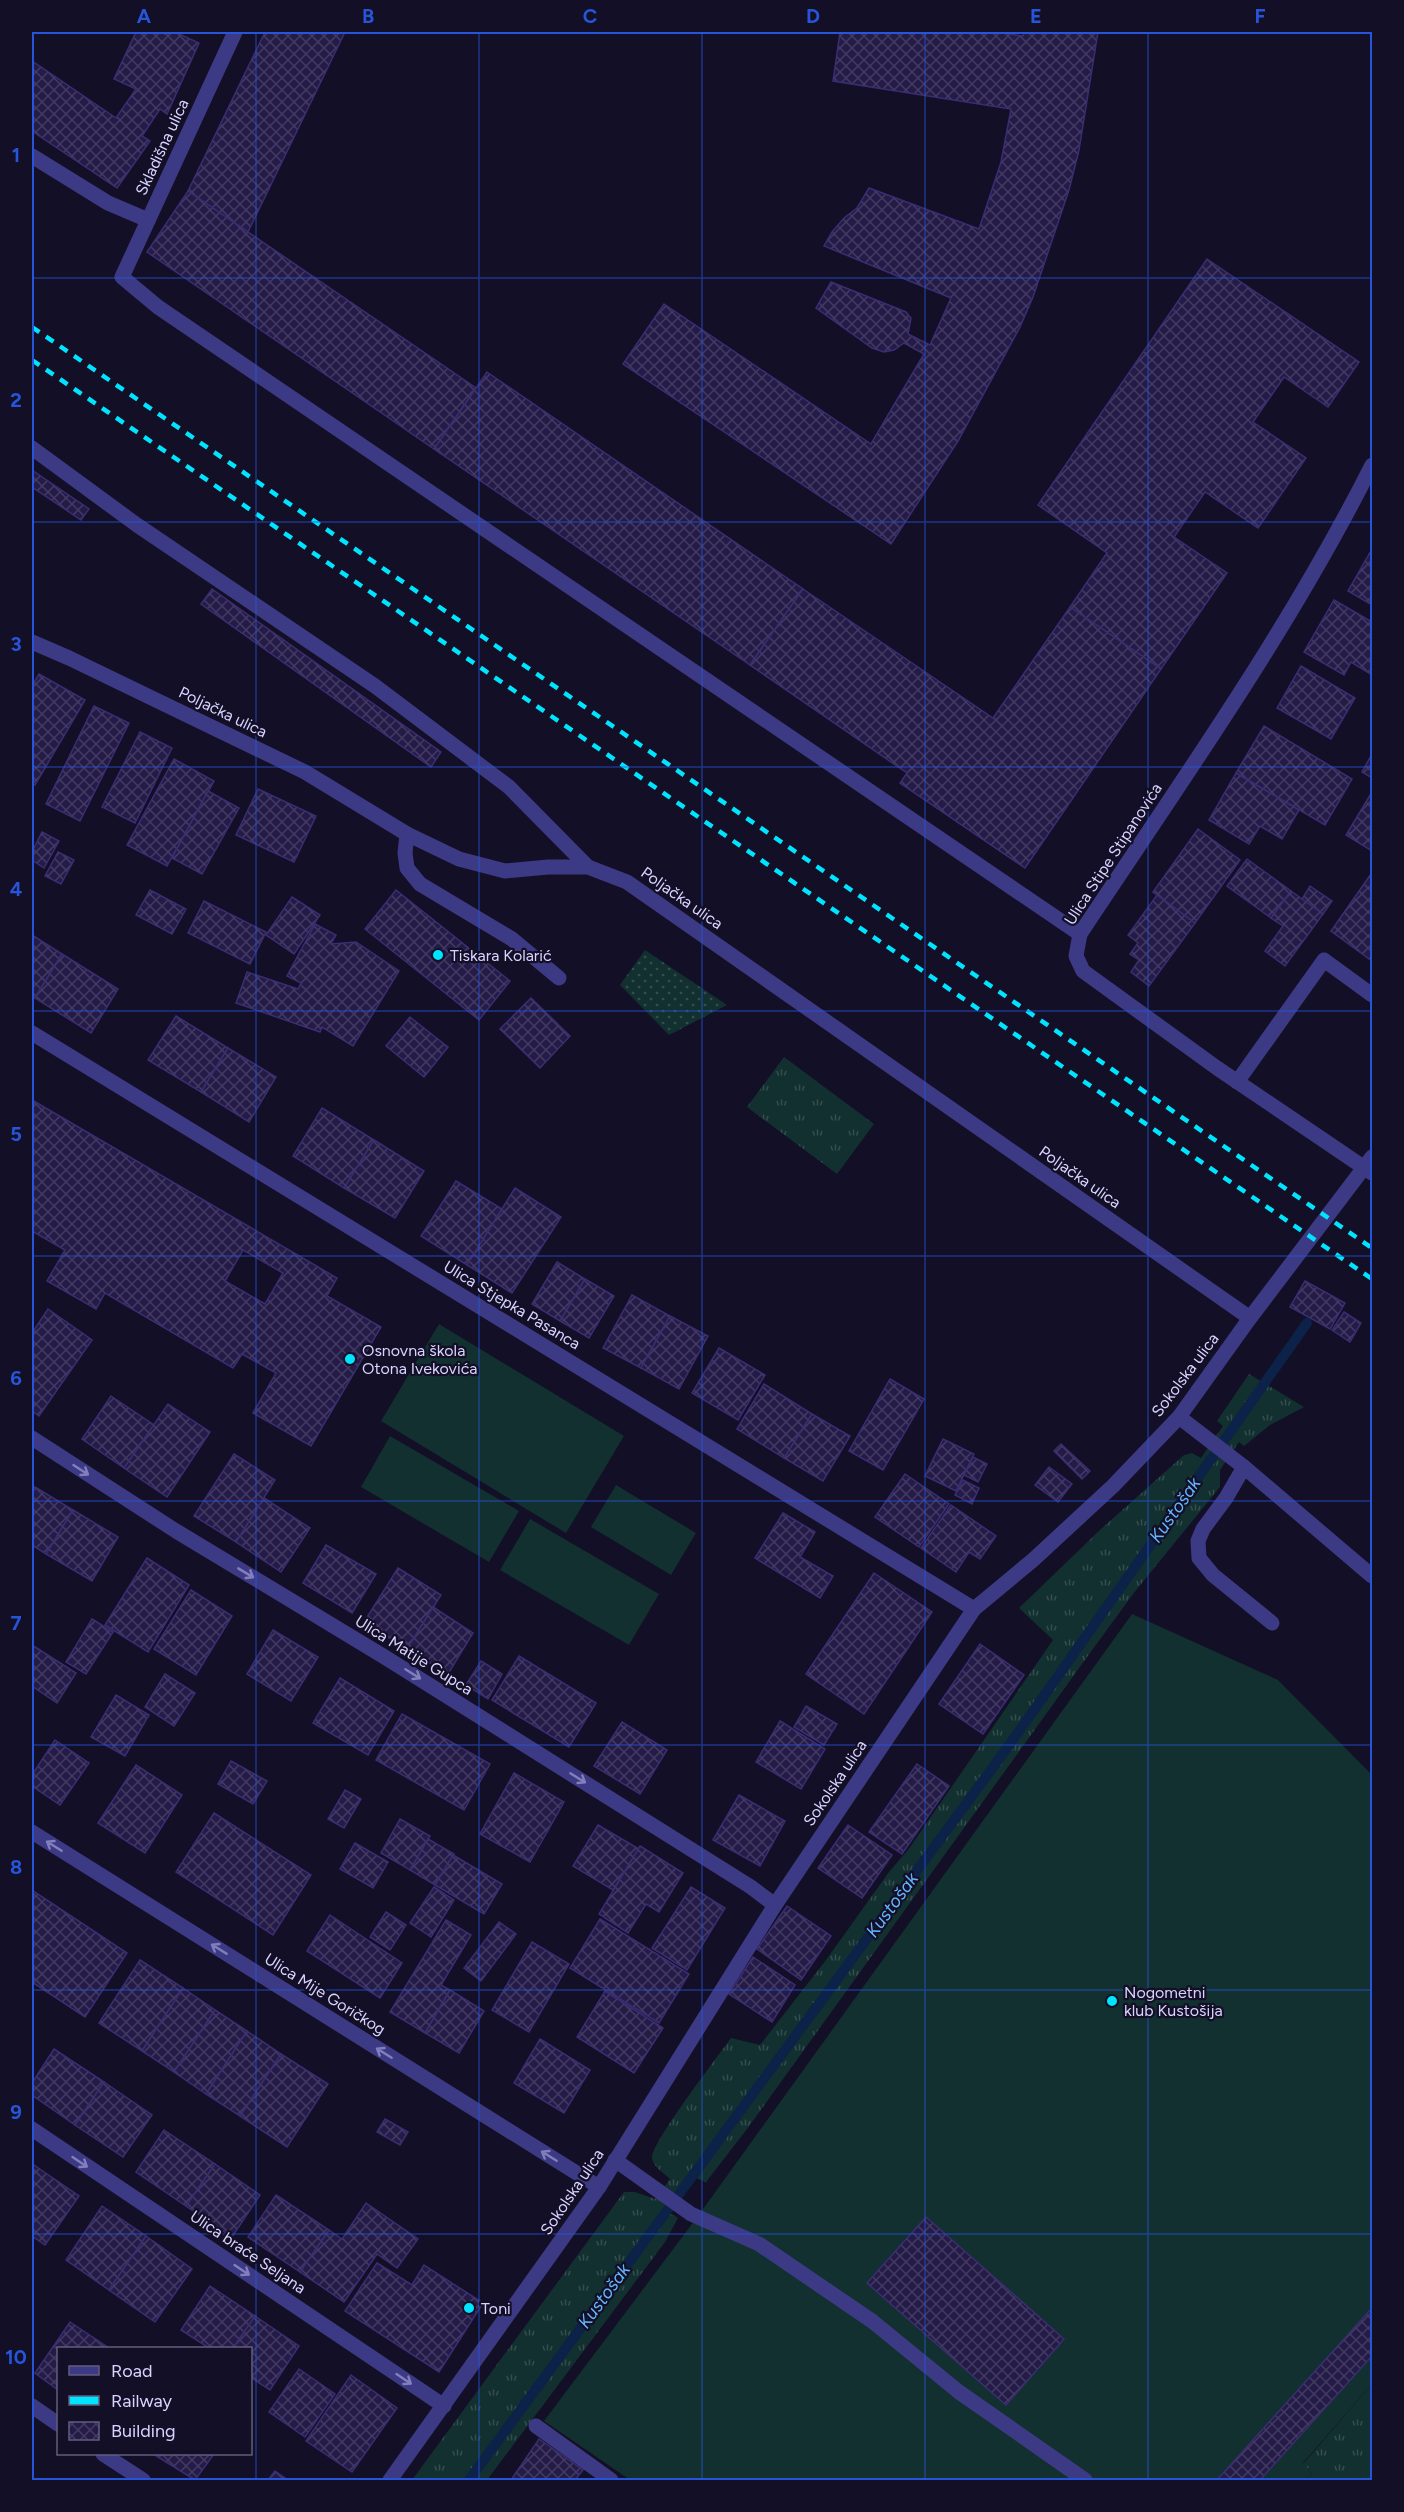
<svg xmlns="http://www.w3.org/2000/svg" width="1404" height="2512" font-family="Figtree,sans-serif">
<style>
.grass{fill:url(#grass-tufts)}
.park{fill:url(#park-dots)}
.pitch{fill:#12302f}
.lines{fill:none;stroke-linecap:round;stroke-linejoin:round}
.stream{stroke:#0c2248;stroke-width:10}
.building{fill:url(#building-cross-hatch);stroke:#3b2d73;stroke-width:1.5;fill-rule:evenodd}
.minor{stroke:#3d3a85;stroke-width:15}
.rail{stroke:#00e5ff;stroke-width:4.5;stroke-dasharray:9 8;stroke-linecap:butt}
.oneway{stroke:#837fbc}
.grid{fill:none;stroke:#2655da;stroke-width:1.5;stroke-opacity:0.55}
.poi-dot{fill:#00e5ff;stroke:#130f26;stroke-width:2}
.labels{text-anchor:middle;dominant-baseline:central;stroke-width:4.5;stroke-linejoin:round;paint-order:stroke}
.street-label{font-size:16px;fill:#d9d4ff;stroke:#130f26}
.poi-label{font-size:16px;fill:#d9d4ff;stroke:#130f26;text-anchor:start}
.water-label{font-size:18px;font-style:italic;fill:#62b6ff;stroke:#130f26}
.neatline{fill:none;stroke:#2655da;stroke-width:2}
.grid-label{font-size:20px;text-anchor:middle;font-weight:bold;fill:#2655da}
</style>
<defs>
<pattern id="grass-tufts" width="24" height="20" patternUnits="userSpaceOnUse" patternTransform="scale(1.5)"><rect width="24" height="20" fill="#12302f"/><path d="M3 7l-1-3M5 7V3M7 7l1-3M15 17l-1-3M17 17v-4M19 17l1-3" fill="none" stroke="#344d4e"/></pattern>
<pattern id="park-dots" width="8" height="8" patternUnits="userSpaceOnUse" patternTransform="scale(1.5)"><rect width="8" height="8" fill="#12302f"/><path d="M2 2h.1M6 6h.1" fill="none" stroke="#344d4e" stroke-width="1.8" stroke-linecap="round"/></pattern>
<pattern id="building-cross-hatch" width="8" height="8" patternUnits="userSpaceOnUse" patternTransform="scale(1.5)"><rect width="8" height="8" fill="#241b47"/><path d="M0 0l8 8M0 8l8-8" fill="none" stroke="#433b63"/></pattern>
</defs>
<rect width="100%" height="100%" fill="#130f26"/>
<g class="grass">
<path d="M784,1057l90,67 -37,50 -90,-67z"/>
<path d="M1249,1374l55,33 -34,18 -26,21 -5,-4 -19,28v17l-87,107 -43,59 -343,476 -41,53 -10,-4 -26,35 8,5 -13,24 -178,238h-75l212,-288h11l20,7 15,-20c-6,-6 -17,-12 -18,-21 -1,-15 66,-102 79,-120l29,7 66,-85 63,-88 19,-22 145,-210 -34,-32 82,-79 83,-74 8,-2 9,5 22,-32 -6,-5z"/>
<path d="M1372,2384v96h-66l6,-7 -9,-9z"/>
</g>
<path class="park" d="M645,950l82,55 -58,30 -49,-50z"/>
<g class="pitch">
<path d="M439,1324l185,112 -58,97 -185,-112z"/>
<path d="M390,1436l129,75 -30,51 -128,-75z"/>
<path d="M616,1485l80,48 -25,42 -80,-48z"/>
<path d="M530,1519l129,75 -30,51 -129,-75z"/>
<path d="M1132,1614l146,66 94,95v609l-69,79 9,10 -6,7h-676l-86,-59 154,-205z"/>
</g>
<g class="lines">
<path class="stream" d="M469,2480l541,-736 297,-421"/>
</g>
<g class="building">
<path d="M136,32h23l6,2 1,-2h9l24,11 -32,71 -7,-5 -18,27 8,5 -33,47 -85,-57v-70l84,57 20,-29 -22,-10z"/>
<path d="M265,32h80l-97,200 -60,-41z"/>
<path d="M840,32h155l28,4 1,-4h74l-19,118 -10,40 -36,107 -13,30 -62,114 -67,103 -268,-180 41,-60 207,140 53,-90 -20,-11 -10,7 -10,2 -12,-4 -56,-40 15,-26 75,30 5,6 -3,16 22,11 21,-47 -127,-52 8,-14 12,-14 13,-10 12,-20 110,41 22,-67 10,-53 -178,-28z"/>
<path d="M188,191l288,197 -42,61 -287,-197z"/>
<path d="M1207,259l152,103 -31,45 -44,-30 -31,45 53,36 -48,70 -53,-36 -31,45 53,36 -66,96 -91,-62 37,-54 -69,-48z"/>
<path d="M487,372l316,217 -53,76 -316,-216z"/>
<path d="M32,470l57,39 -8,11 -49,-33z"/>
<path d="M1372,549v56l-24,-14z"/>
<path d="M212,589l229,163 -10,15 -230,-163z"/>
<path d="M803,589l190,129 77,-111 91,62 -136,199 -125,-85 7,-10 -157,-108z"/>
<path d="M1334,600l38,22v53l-21,-13 -7,13 -40,-23z"/>
<path d="M1301,666l54,32 -24,41 -54,-31z"/>
<path d="M39,674l46,26 -50,85 -3,-2v-97z"/>
<path d="M94,706l35,17 -49,98 -34,-17z"/>
<path d="M1264,726l88,53 -27,46 -89,-52z"/>
<path d="M140,732l32,16 -37,75 -33,-16z"/>
<path d="M1372,754v24l-10,-6z"/>
<path d="M174,759l40,22 -47,85 -40,-21z"/>
<path d="M1236,773l63,37 -17,29 -22,-13 -11,18 -40,-24z"/>
<path d="M258,789l58,27 -22,46 -58,-27z"/>
<path d="M208,791l31,17 -37,66 -30,-16z"/>
<path d="M1372,792v59l-26,-16z"/>
<path d="M1198,829l42,31 -45,63 -42,-31z"/>
<path d="M42,832l17,9 -15,27 -12,-8v-8z"/>
<path d="M58,852l16,8 -13,24 -16,-8z"/>
<path d="M1247,859l44,32 -20,27 -44,-32z"/>
<path d="M1371,874l1,1v86l-41,-30z"/>
<path d="M1310,886l22,15 -9,13 -21,-15z"/>
<path d="M150,890l36,19 -14,25 -36,-19z"/>
<path d="M396,890l114,91 -31,39 -114,-91z"/>
<path d="M1291,891l32,23 -38,52 -20,-15 18,-25 -12,-8z"/>
<path d="M1157,895l38,28 -46,63 -18,-14 8,-12 -9,-6 8,-11 -10,-8z"/>
<path d="M292,897l28,18 -26,39 -28,-19z"/>
<path d="M204,901l62,31 -16,32 -62,-31z"/>
<path d="M315,924l21,11 -5,9 25,-2 43,29 -46,75 -31,-19 -2,5 -84,-29 11,-31 51,17 3,-6 -14,-7z"/>
<path d="M32,935l30,19 -27,44 -3,-2z"/>
<path d="M62,954l56,35 -27,44 -56,-35z"/>
<path d="M531,998l39,38 -30,32 -40,-39z"/>
<path d="M176,1016l52,32 -27,44 -53,-32z"/>
<path d="M410,1017l38,30 -24,30 -38,-31z"/>
<path d="M228,1048l48,29 -27,45 -48,-30z"/>
<path d="M32,1100l305,178 -10,18 54,31 -70,119 -58,-33 23,-40 -34,-19 -9,14 -128,-75 -9,16 -49,-28 18,-31 -33,-19zM243,1250l40,23 -18,31 -40,-23z"/>
<path d="M322,1108l52,32 -30,48 -51,-32z"/>
<path d="M374,1140l50,31 -29,47 -51,-30z"/>
<path d="M456,1181l46,28 -35,56 -46,-29z"/>
<path d="M515,1188l46,29 -49,76 -45,-28z"/>
<path d="M557,1262l28,17 -25,42 -28,-17z"/>
<path d="M585,1279l29,17 -25,42 -29,-17z"/>
<path d="M1305,1281l40,22 -15,26 -40,-22z"/>
<path d="M632,1295l38,21 -29,52 -38,-20z"/>
<path d="M48,1309l44,31 -53,76 -7,-5v-78z"/>
<path d="M1344,1312l17,11 -11,19 -18,-12z"/>
<path d="M670,1316l38,20 -29,53 -38,-21z"/>
<path d="M719,1348l46,27 -27,45 -46,-27z"/>
<path d="M890,1379l34,20 -41,71 -34,-19z"/>
<path d="M764,1384l48,30 -28,44 -47,-29z"/>
<path d="M111,1396l43,29 -30,43 -42,-29z"/>
<path d="M168,1404l42,28 -43,65 -43,-29z"/>
<path d="M812,1414l38,22 -27,45 -39,-23z"/>
<path d="M943,1439l31,15 -18,37 -31,-15z"/>
<path d="M1061,1444l29,27 -8,8 -28,-28z"/>
<path d="M234,1454l41,26 -39,62 -42,-26z"/>
<path d="M973,1457l14,7 -9,18 -14,-7z"/>
<path d="M1049,1467l23,17 -14,18 -23,-17z"/>
<path d="M905,1474l44,30 -30,43 -44,-30z"/>
<path d="M963,1480l16,8 -7,16 -17,-9z"/>
<path d="M35,1487l38,23 -27,44 -14,-9v-53z"/>
<path d="M264,1498l46,30 -29,44 -45,-30z"/>
<path d="M951,1505l45,31 -16,23 -11,-7 -13,20 -35,-24z"/>
<path d="M73,1510l45,27 -26,44 -46,-27z"/>
<path d="M783,1513l32,19 -15,25 33,19 -13,22 -65,-40z"/>
<path d="M326,1545l50,29 -24,39 -49,-30z"/>
<path d="M147,1558l42,27 -41,67 -43,-27z"/>
<path d="M398,1568l43,27 -34,54 -43,-27z"/>
<path d="M874,1573l58,39 -68,102 -58,-40z"/>
<path d="M191,1590l41,26 -36,59 -42,-26z"/>
<path d="M433,1607l40,26 -25,41 -41,-25z"/>
<path d="M92,1619l21,13 -27,42 -20,-12z"/>
<path d="M273,1630l45,27 -27,44 -44,-27z"/>
<path d="M980,1644l44,31 -41,59 -44,-30z"/>
<path d="M32,1645l44,28 -19,30 -25,-17z"/>
<path d="M519,1656l77,47 -27,44 -77,-47z"/>
<path d="M481,1661l21,13 -14,25 -22,-14z"/>
<path d="M165,1674l30,19 -21,33 -29,-19z"/>
<path d="M340,1678l54,33 -26,44 -55,-32z"/>
<path d="M116,1695l33,20 -24,41 -34,-19z"/>
<path d="M806,1706l31,18 -13,21 -30,-18z"/>
<path d="M402,1714l88,50 -26,46 -88,-50z"/>
<path d="M780,1721l45,28 -24,40 -45,-27z"/>
<path d="M622,1722l45,28 -27,44 -46,-28z"/>
<path d="M55,1740l34,23 -29,42 -28,-19v-11z"/>
<path d="M231,1761l36,20 -14,23 -35,-20z"/>
<path d="M917,1764l32,22 -47,68 -33,-22z"/>
<path d="M136,1765l46,30 -37,58 -47,-30z"/>
<path d="M514,1773l50,29 -34,60 -50,-28z"/>
<path d="M345,1790l16,9 -17,29 -16,-9z"/>
<path d="M739,1795l46,26 -25,45 -47,-26z"/>
<path d="M214,1813l97,62 -38,60 -97,-63z"/>
<path d="M400,1819l30,17 -20,34 -29,-17z"/>
<path d="M598,1825l41,24 -26,41 -40,-24z"/>
<path d="M848,1825l44,30 -30,43 -44,-30z"/>
<path d="M428,1839l26,15 -19,31 -25,-15z"/>
<path d="M355,1843l33,19 -15,26 -33,-19z"/>
<path d="M640,1846l43,27 -24,39 -13,-8 -18,29 -29,-19z"/>
<path d="M453,1855l49,29 -18,30 -49,-29z"/>
<path d="M434,1887l20,13 -23,37 -21,-14z"/>
<path d="M691,1887l34,21 -38,62 -35,-22z"/>
<path d="M32,1890l95,63 -42,64 -53,-35z"/>
<path d="M787,1906l44,30 -30,44 -44,-31z"/>
<path d="M386,1912l20,13 -16,25 -20,-13z"/>
<path d="M330,1915l72,48 -22,35 -73,-47z"/>
<path d="M600,1919l89,55 -30,49 -89,-55z"/>
<path d="M446,1920l25,15 -30,50 9,5 -25,43 -35,-21z"/>
<path d="M499,1922l17,12 -35,47 -17,-13z"/>
<path d="M532,1942l37,22 -40,68 -37,-22z"/>
<path d="M753,1957l42,28 -23,37 -43,-28z"/>
<path d="M140,1960l43,28 -41,63 -43,-28z"/>
<path d="M183,1988l32,22 -41,62 -32,-21z"/>
<path d="M450,1990l34,21 -25,42 -34,-20z"/>
<path d="M605,1991l58,37 -29,45 -57,-36z"/>
<path d="M215,2010l32,21 -41,63 -32,-22z"/>
<path d="M247,2031l34,23 -41,62 -34,-22z"/>
<path d="M540,2039l50,31 -26,43 -50,-30z"/>
<path d="M54,2049l50,33 -29,43 -43,-30v-12z"/>
<path d="M281,2054l47,30 -41,63 -47,-31z"/>
<path d="M104,2082l48,33 -29,42 -48,-32z"/>
<path d="M385,2119l23,13 -8,13 -23,-13z"/>
<path d="M164,2130l51,34 -29,42 -50,-34z"/>
<path d="M215,2164l45,31 -28,42 -46,-31z"/>
<path d="M34,2165l45,31 -34,49 -13,-9v-67z"/>
<path d="M276,2195l53,35 -29,42 -52,-35z"/>
<path d="M366,2203l52,36 -21,29 -20,-14 -33,48 -44,-30 29,-42 13,9z"/>
<path d="M102,2206l44,30 -37,54 -43,-30z"/>
<path d="M926,2217l138,122 -58,66 -139,-122z"/>
<path d="M146,2236l46,33 -37,53 -46,-32z"/>
<path d="M377,2263l35,22 12,-20 59,38 -44,69 -94,-61z"/>
<path d="M210,2286l45,30 -22,32h-24l-28,-18z"/>
<path d="M1372,2308v48l-112,124h-43z"/>
<path d="M255,2316l44,30 -29,44 -20,-13v-29h-17z"/>
<path d="M70,2322l39,26h-51v42l-23,-17z"/>
<path d="M299,2369l36,25 -30,43 -36,-25z"/>
<path d="M351,2375l46,33 -45,64 -46,-31z"/>
<path d="M539,2439l44,31 -8,10h-64z"/>
<path d="M153,2454h61l-19,26z"/>
<path d="M275,2471l13,9h-20z"/>
</g>
<g class="lines">
<g class="minor">
<path d="M235,32l-113,245 36,30 922,627"/>
<path d="M32,156l76,47 40,17"/>
<path d="M32,448l105,77 238,161 134,101 79,80"/>
<path d="M1372,465c-83,165 -190,315 -292,469l-4,22 7,15 134,97 155,105"/>
<path d="M32,642l37,16 236,114 102,62 52,25 46,12 43,-4h40l39,15 623,436"/>
<path d="M407,834l-2,19 2,15 13,16 92,55 47,39"/>
<path d="M32,1033l942,576"/>
<path d="M1237,1082l87,-122 48,35"/>
<path d="M1179,1417l65,50 -18,31 -23,31 -5,12 1,17 14,17 59,48"/>
<path d="M32,1438l144,93 207,125 368,231 24,18"/>
<path d="M1244,1467l128,109"/>
<path d="M32,1832l567,355"/>
<path d="M32,2129l412,277"/>
<path d="M615,2160l76,54 68,30 113,77 87,71 126,88"/>
<path d="M32,2406l26,18"/>
<path d="M536,2426l75,54"/>
<path d="M103,2454l40,26"/>
<path d="M390,2480l209,-293 176,-282 199,-296 59,-49 80,-74 66,-69 71,-99 122,-161"/>
</g>
<g class="rail">
<path d="M32,327l1340,921"/>
<path d="M32,360l1340,919"/>
</g>
</g>
<defs><path id="oneway-shaft" d="M-6 0H5M1.5-3L5.5 0L1.5 3" fill="none" stroke-width="1.6" stroke-linecap="round" stroke-linejoin="round" transform="scale(1.5)"/></defs>
<g class="oneway">
<use href="#oneway-shaft" transform="translate(81 1470) rotate(33)"/>
<use href="#oneway-shaft" transform="translate(246 1573) rotate(31)"/>
<use href="#oneway-shaft" transform="translate(413 1674) rotate(32)"/>
<use href="#oneway-shaft" transform="translate(578 1778) rotate(32)"/>
<use href="#oneway-shaft" transform="translate(54 1846) rotate(-148)"/>
<use href="#oneway-shaft" transform="translate(219 1949) rotate(-148)"/>
<use href="#oneway-shaft" transform="translate(384 2053) rotate(-148)"/>
<use href="#oneway-shaft" transform="translate(549 2156) rotate(-148)"/>
<use href="#oneway-shaft" transform="translate(80 2162) rotate(34)"/>
<use href="#oneway-shaft" transform="translate(242 2270) rotate(34)"/>
<use href="#oneway-shaft" transform="translate(404 2379) rotate(34)"/>
</g>
<path class="grid" d="M256,32v2448M479,32v2448M702,32v2448M925,32v2448M1148,32v2448M32,278h1340M32,522h1340M32,767h1340M32,1011h1340M32,1256h1340M32,1501h1340M32,1745h1340M32,1990h1340M32,2234h1340"/>
<g class="poi-dot">
<circle cx="438" cy="955" r="6"/>
<circle cx="350" cy="1359" r="6"/>
<circle cx="1112" cy="2001" r="6"/>
<circle cx="469" cy="2308" r="6"/>
</g>
<g class="labels">
<g class="street-label">
<text transform="translate(162 147) rotate(-65)">Skladišna ulica</text>
<text transform="translate(223 712) rotate(26)">Poljačka ulica</text>
<text transform="translate(1113 854) rotate(-57)">Ulica Stipe Stipanovića</text>
<text transform="translate(682 898) rotate(35)">Poljačka ulica</text>
<text transform="translate(1080 1177) rotate(35)">Poljačka ulica</text>
<text transform="translate(512 1305) rotate(31)">Ulica Stjepka Pasanca</text>
<text transform="translate(1185 1375) rotate(-53)">Sokolska ulica</text>
<text transform="translate(414 1655) rotate(32)">Ulica Matije Gupca</text>
<text transform="translate(835 1783) rotate(-56)">Sokolska ulica</text>
<text transform="translate(325 1994) rotate(32)">Ulica Mije Goričkog</text>
<text transform="translate(572 2192) rotate(-56)">Sokolska ulica</text>
<text transform="translate(248 2252) rotate(34)">Ulica braće Seljana</text>
</g>
<g class="poi-label">
<text x="450" y="955">Tiskara Kolarić</text>
<text x="362" y="1350">Osnovna škola<tspan x="362" dy="18">Otona Ivekovića</tspan></text>
<text x="1124" y="1992">Nogometni<tspan x="1124" dy="18">klub Kustošija</tspan></text>
<text x="481" y="2308">Toni</text>
</g>
<g class="water-label">
<text transform="translate(1175 1510) rotate(-55)">Kustošak</text>
<text transform="translate(892 1905) rotate(-54)">Kustošak</text>
<text transform="translate(604 2296) rotate(-54)">Kustošak</text>
</g>
</g>
<rect width="1404" height="2512" fill="none" stroke="#130f26" stroke-width="66"/>
<rect x="57" y="2347" width="195" height="108" fill="#130f26" stroke="#625e7d" stroke-width="1.5"/>
<rect x="69" y="2366" width="30" height="9" fill="#3d3a85" stroke="#625e7d" stroke-width="1.5"/>
<text x="111" y="2377" font-size="18" fill="#d9d4ff">Road</text>
<rect x="69" y="2396" width="30" height="9" fill="#00e5ff" stroke="#625e7d" stroke-width="1.5"/>
<text x="111" y="2407" font-size="18" fill="#d9d4ff">Railway</text>
<rect x="69" y="2422" width="30" height="18" fill="url(#building-cross-hatch)" stroke="#625e7d" stroke-width="1.5"/>
<text x="111" y="2437" font-size="18" fill="#d9d4ff">Building</text>
<rect x="33" y="33" width="1338" height="2446" class="neatline"/>
<g class="grid-label">
<text x="144" y="23">A</text>
<text x="368" y="23">B</text>
<text x="590" y="23">C</text>
<text x="813" y="23">D</text>
<text x="1036" y="23">E</text>
<text x="1260" y="23">F</text>
<text x="16" y="162">1</text>
<text x="16" y="407">2</text>
<text x="16" y="651">3</text>
<text x="16" y="896">4</text>
<text x="16" y="1141">5</text>
<text x="16" y="1385">6</text>
<text x="16" y="1630">7</text>
<text x="16" y="1874">8</text>
<text x="16" y="2119">9</text>
<text x="16" y="2364">10</text>
</g>
</svg>
